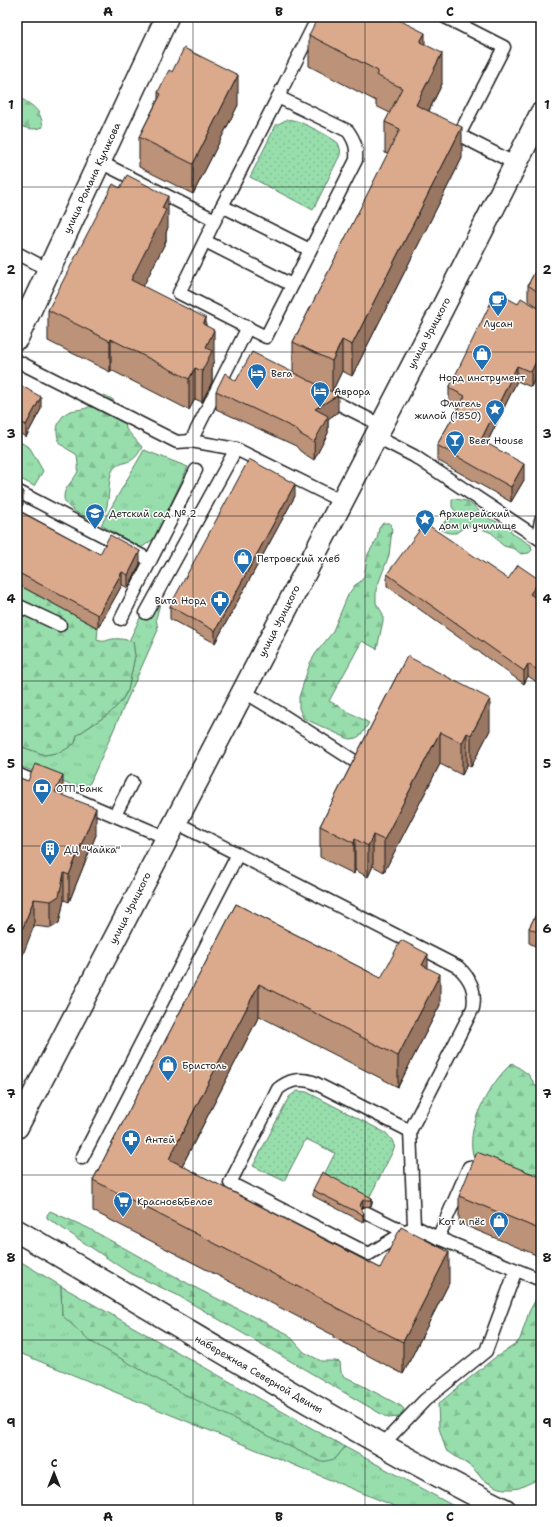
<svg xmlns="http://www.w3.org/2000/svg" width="558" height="1527" font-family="'Shantell Sans',sans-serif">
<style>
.grass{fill:url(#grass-tufts);stroke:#5a7d64}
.forest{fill:url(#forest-firs);stroke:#5a7d64}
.park{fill:url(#park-dots);stroke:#5a7d64}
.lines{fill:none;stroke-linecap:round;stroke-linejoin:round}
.service-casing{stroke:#1c1c1c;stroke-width:15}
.minor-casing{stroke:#1c1c1c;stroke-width:25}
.secondary-casing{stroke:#1c1c1c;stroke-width:25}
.service{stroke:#fff;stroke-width:12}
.minor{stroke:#fff;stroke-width:22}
.secondary{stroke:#fff;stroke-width:22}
.wall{fill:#bc9279;stroke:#1c1c1c}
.shaded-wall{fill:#997763;stroke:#1c1c1c}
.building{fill:#dbaa8d;stroke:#1c1c1c}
.grid{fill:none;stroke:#1c1c1c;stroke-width:1;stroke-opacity:0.55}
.labels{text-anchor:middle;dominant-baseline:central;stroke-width:3;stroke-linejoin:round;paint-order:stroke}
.street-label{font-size:10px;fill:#1c1c1c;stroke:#fff}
.poi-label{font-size:10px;fill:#1c1c1c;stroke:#fff;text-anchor:start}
.neatline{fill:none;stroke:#1c1c1c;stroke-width:1.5}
.grid-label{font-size:13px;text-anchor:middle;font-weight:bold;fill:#1c1c1c}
</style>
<defs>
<pattern id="grass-tufts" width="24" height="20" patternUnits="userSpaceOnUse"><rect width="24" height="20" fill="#97deac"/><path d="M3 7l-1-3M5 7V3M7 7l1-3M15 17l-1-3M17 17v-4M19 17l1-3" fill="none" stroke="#82be93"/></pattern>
<pattern id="forest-firs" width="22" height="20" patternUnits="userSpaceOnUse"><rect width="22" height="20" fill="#97deac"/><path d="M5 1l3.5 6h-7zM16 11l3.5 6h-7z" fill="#82be93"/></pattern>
<pattern id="park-dots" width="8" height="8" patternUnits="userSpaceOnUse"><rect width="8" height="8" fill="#97deac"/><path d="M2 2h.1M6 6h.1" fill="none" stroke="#82be93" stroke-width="1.8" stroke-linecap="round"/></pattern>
</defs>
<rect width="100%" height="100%" fill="#fff"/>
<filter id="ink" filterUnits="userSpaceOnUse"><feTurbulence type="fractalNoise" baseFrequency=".025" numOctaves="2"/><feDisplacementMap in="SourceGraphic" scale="8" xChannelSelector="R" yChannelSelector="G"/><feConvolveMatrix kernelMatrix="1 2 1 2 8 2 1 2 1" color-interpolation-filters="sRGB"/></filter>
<g filter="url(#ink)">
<g class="grass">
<path d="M17,440l13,8 13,23 -9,15 -17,-9z"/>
<path d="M144,450l44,17 -33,71 -14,10 -40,-23z"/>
<path d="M150,597l10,7 -4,14 2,12 -68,153 -5,4 -12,-1 -56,-21v-20l28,10 16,-3 14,-9 2,-8 33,-22 10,-10 8,-13 7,-34 -2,-14 -4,-1z"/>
<path d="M18,1260l43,26 1,29 273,144 10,-12 116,63h-57l-387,-158z"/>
</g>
<g class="forest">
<path d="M17,96c14,9 24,12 26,31 -11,4 -16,1 -26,-2z"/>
<path d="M104,395l8,4 6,6 7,15 1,9 16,18c-8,16 -12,13 -26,19 -2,2 -4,5 -5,8 -5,20 3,64 -35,38 -6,-4 -11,-8 -12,-14 -1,-11 11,-18 14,-27 1,-5 -1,-11 -1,-16 -5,-4 -14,-7 -17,-13 -7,-10 -1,-28 11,-31 7,-2 15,-1 21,-6 4,-3 7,-7 12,-10z"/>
<path d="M452,499h4l10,2 8,5 10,10 24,11 5,7 18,11 1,5 -3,3 -8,1 -6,-5 -11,-3 -4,-3 -8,-10 -18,-7h-8l-10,7h-7l-7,-3 -1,-4 5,-6 13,-4 -7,-9z"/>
<path d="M383,523h7l2,7 -3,25 -13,35v13l7,11v7l-6,28 -15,-8 -33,60 40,22c-6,9 -8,16 -20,16l-46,-21 -4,-10v-11l11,-34 6,-10 16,-20 16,-38 7,-10 5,-3 4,-5 4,-23 9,-15 2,-11z"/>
<path d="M17,584l81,44 -1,12c9,3 8,0 16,-1 6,-1 15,1 20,3l2,14 -7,34 -8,13 -10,10 -33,22 -2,8 -7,5 -7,4 -16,3 -28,-10z"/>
<path d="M512,1063l16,11 13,19v97l-66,-29c-13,-31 14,-77 37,-98z"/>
<path d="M50,1211l38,17 110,61 90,45 16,18 17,9h14l5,1 1,10 3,4 57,30 3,3 -4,8 -12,1 -211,-123 -49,-23 -81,-54v-3z"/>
<path d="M61,1286l284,161 -10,12 -14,3 -141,-70 -92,-52 -26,-25z"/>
<path d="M541,1296v182l-22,10 -7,1h-8l-8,-2 -13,-7 -10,-12 -27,-18 -7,-22 -1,-24 55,-45 23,-15 4,-5 9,-27 7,-13z"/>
</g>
<g class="park">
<path d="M286,120c2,0 4,-1 6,0 7,0 41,18 46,23 2,4 3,8 2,12l-27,55 -63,-33 26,-52z"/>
<path d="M297,1091l10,1 79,41 6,7 3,7 -28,55 -45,-23 13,-26 -29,-14 -22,42 -31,-15 36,-69z"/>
</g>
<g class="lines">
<defs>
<g id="service">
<path d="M445,17l59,30 -45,88 57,29"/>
<path d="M278,97l40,-80"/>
<path d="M100,162l115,58 -36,73 87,44 90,-177c1,-12 -1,-19 -8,-29l-70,-34 -63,123"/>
<path d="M222,206l88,44"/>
<path d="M205,241l87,44"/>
<path d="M17,253l32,17"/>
<path d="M17,361l160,81 14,-1 45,8 105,52"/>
<path d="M325,397l56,28"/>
<path d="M375,436l39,20 127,84"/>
<path d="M191,441l57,-114"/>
<path d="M17,491l133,69"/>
<path d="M538,538l3,-18"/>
<path d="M17,605l43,20"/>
<path d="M146,613l90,-164"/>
<path d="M121,619l75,-149"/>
<path d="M243,691l38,23 75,48"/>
<path d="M17,774l150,64"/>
<path d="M115,815l17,-33"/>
<path d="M175,822l283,145c13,12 18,24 15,41l-63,123 4,95"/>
<path d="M82,1158l156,-304"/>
<path d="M367,1213l38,19"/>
<path d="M414,1226l24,12 103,42"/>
<path d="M408,1230l-39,24 -139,-71 48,-94c11,-9 21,-11 35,-7l97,49"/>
<path d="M438,1238l31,-71 16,7"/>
<path d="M382,1445l43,-45 61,-49 30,-81"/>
</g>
<path id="minor" d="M17,338l150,-321"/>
<g id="secondary">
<path d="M17,1127l425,-818 99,-195"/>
<path d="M17,1231c98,56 194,115 292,172 64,37 129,74 196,107"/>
</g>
</defs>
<use href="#service" class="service-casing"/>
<use href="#minor" class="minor-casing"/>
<use href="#secondary" class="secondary-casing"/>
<use href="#service" class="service"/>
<use href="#minor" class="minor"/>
<use href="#secondary" class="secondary"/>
</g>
<g class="wall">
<path d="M309,35l116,9 17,40 -13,27 33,47 -110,218 -10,-5 -10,21 6,20 -10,7v14l-14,27 -14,-9 -4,-5 -80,-37v-18l20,-10 57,-9v-30l95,-188 -3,-1v-31l5,-9 -14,-7v-5l-67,-35z"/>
<path d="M158,92l80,13 -45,89 -54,-27v-30l19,-38z"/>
<path d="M168,227l-2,6v8l-23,45 63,39 8,36 -2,4v17l-10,20 -7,-3 -6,11 -78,-40 -1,2 -62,-31v-31z"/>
<path d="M541,260v49l-13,-9v-15z"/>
<path d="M518,304l23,5v57l-10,21 -14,-6 -30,62 37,37 -13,22 -74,-42v-15l21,-37 -9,-4v-16z"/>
<path d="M17,396l24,13 -15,28 -9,-5z"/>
<path d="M17,488l6,16 -3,7 80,43 40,10 -12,24 -6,-3 -24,43 -81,-44z"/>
<path d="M295,496l-80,147 -45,-24v-13z"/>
<path d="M387,574l121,5 32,14 -4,5 5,4v83l-13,-9 -4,8 -137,-98z"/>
<path d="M407,656l83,74 -19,37 -4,-2 -5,10 -22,-11 -56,108 -11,-6 -5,11 -13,-7 -1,4 -34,-17v-31z"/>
<path d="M17,777l46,18 33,40 -27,67 -5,-2 -5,23 -8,5 -17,-2z"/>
<path d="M236,904l145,74 47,-10 12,37 -42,82 -139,-71 -77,150 198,102 69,15 -46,91 -70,-37v-2l-240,-124v-31z"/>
<path d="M541,905v44l-12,-6v-15z"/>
<path d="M538,1176h3v81l-82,-34v-27z"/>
<path d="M313,1190l59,8v6l-1,2 -8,1 -2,2 3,11 -1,2 -50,-26z"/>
</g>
<g class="shaded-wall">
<path d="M425,33v31l-5,-22z"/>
<path d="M442,53v31l-26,52v-31z"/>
<path d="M238,75v30l-45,89v-30z"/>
<path d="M462,127v31l-110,218v-31z"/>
<path d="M168,196v31l-2,6v8l-35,70v-31l31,-72z"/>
<path d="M206,318v28l8,-16v31l-2,4v17l-10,20 1,-78z"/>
<path d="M111,339v31l-1,2v-31z"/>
<path d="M342,340v31l-10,21v-31z"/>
<path d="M541,351v15l-10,21v-15z"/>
<path d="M517,366v15l-36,74v-15z"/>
<path d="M195,368v31l-6,11v-31z"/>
<path d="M338,395v17l-10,7v14l-14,27 1,-51z"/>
<path d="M41,397v12l-15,28v-12z"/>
<path d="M524,464v16l-13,22v-15z"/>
<path d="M295,484v12l-80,147v-12z"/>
<path d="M23,491v13l-6,12v-13z"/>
<path d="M140,551v13l-12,24v-13z"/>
<path d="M122,572v13l-24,43v-13z"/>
<path d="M540,580v13l-10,14v-13z"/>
<path d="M528,664v12l-4,8v-13z"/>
<path d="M490,699v31l-19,37v-32z"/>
<path d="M440,732v32l-56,108v-32z"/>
<path d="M467,733v32l-5,10v-32z"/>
<path d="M63,775v27l-8,-10z"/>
<path d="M96,808v27l-27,67v-27z"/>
<path d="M373,835v31l-5,11v-31z"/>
<path d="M355,839v31l-1,4v-31z"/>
<path d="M64,873v27l-5,23 -8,5v-27z"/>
<path d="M34,899v27l-17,44v-27z"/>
<path d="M428,954v31l-6,-20z"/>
<path d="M440,974v31l-42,82v-31z"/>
<path d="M259,984v32l-90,175v-32z"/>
<path d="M372,1198v6l-1,2v-6z"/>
<path d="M363,1200v7l-2,2 -1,-2 1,-4z"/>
<path d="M364,1213v7l-1,2v-7z"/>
<path d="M449,1252v31l-46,91v-32z"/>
</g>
<g class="building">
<path d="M318,17h75l32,16 -5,9 22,11 -26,52 46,22 -110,218 -10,-5 -10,21 -39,-19 107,-213 -15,-7 17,-34 -26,-13 2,-4 -69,-36z"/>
<path d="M184,48l54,27 -45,89 -54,-27 22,-43 -3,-2 11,-22 3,2z"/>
<path d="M127,175l41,21 -6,12 4,2 -35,70 75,38 -3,6 11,6 -8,17 6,4 -10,20 -7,-3 -6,11 -78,-40 -1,2 -62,-31 65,-126 7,4z"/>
<path d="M541,260v34l-13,-9z"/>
<path d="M496,292l22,12 3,-6 19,11h1v42l-10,21 -14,-6 -36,74 43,24 -13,23 -74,-42 28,-49 -16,-8z"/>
<path d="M252,352l86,43 -23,14 13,7 -14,26 -14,-8 -4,-5 -80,-38 9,-18 11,8z"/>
<path d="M22,386l19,11 -15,28 -9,-5v-24z"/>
<path d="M249,459l46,25 -80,147 -45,-25z"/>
<path d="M17,488l6,3 -6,12z"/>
<path d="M17,510l83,44 10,-19 30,16 -12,24 -6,-3 -24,43 -81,-43z"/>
<path d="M425,523l83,56 10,-14 22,15 -10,14 11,8v70l-13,-8 -4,7 -137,-97z"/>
<path d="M407,656l83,43 -19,36 -4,-2 -5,10 -22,-11 -56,108 -11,-5 -5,11 -13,-7 -1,4 -34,-17z"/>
<path d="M35,764l28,11 -8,17 41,16 -27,67 -5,-2 -5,23 -8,5 -17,-2 -17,44v-166l11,4z"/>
<path d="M236,904l145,74 20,-38 27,14 -6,11 18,9 -42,82 -139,-72 -90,175 211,109 21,-41 48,25 -46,90 -70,-36v-1l-240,-125z"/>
<path d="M541,905v29l-12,-6z"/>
<path d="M477,1152l61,24h3v54l-82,-34z"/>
<path d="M322,1172l50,26 -1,2h-8l-2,3 -1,4 4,6 -1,2 -50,-25z"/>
</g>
</g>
<path class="grid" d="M193,17v1493M365,17v1493M17,187h524M17,352h524M17,516h524M17,681h524M17,846h524M17,1011h524M17,1175h524M17,1340h524"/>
<defs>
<symbol id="cafe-pin" viewBox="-11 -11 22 30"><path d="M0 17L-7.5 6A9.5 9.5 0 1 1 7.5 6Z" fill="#1f6fb2" stroke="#fff"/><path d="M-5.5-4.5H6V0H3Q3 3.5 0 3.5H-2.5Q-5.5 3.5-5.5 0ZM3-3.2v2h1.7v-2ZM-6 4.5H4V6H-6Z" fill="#fff"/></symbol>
<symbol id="shop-pin" viewBox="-11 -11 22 30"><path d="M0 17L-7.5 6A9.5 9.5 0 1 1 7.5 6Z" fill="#1f6fb2" stroke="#fff"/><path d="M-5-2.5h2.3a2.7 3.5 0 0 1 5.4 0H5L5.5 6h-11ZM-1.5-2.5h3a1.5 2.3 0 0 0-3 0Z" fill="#fff"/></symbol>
<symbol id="hotel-pin" viewBox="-11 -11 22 30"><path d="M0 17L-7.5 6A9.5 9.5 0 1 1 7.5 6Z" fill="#1f6fb2" stroke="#fff"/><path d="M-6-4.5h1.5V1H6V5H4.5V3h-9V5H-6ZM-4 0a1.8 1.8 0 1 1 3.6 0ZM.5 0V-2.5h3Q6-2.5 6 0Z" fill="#fff"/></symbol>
<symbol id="sight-pin" viewBox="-11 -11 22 30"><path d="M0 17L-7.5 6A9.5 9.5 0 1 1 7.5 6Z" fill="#1f6fb2" stroke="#fff"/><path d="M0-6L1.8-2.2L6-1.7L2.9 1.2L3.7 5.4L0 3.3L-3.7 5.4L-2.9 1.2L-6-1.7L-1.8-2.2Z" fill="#fff"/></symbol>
<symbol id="bar-pin" viewBox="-11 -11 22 30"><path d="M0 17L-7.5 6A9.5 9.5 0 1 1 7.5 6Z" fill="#1f6fb2" stroke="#fff"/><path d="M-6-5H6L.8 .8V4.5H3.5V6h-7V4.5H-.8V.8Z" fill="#fff"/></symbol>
<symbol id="school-pin" viewBox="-11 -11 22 30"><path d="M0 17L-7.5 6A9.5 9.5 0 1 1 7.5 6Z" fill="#1f6fb2" stroke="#fff"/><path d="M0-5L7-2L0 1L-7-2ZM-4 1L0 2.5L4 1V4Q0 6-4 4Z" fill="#fff"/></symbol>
<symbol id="pharmacy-pin" viewBox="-11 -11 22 30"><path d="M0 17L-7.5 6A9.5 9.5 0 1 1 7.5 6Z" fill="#1f6fb2" stroke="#fff"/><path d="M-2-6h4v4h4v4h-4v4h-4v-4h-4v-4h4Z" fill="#fff"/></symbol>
<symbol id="bank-pin" viewBox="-11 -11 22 30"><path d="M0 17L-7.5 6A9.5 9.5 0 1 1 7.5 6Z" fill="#1f6fb2" stroke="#fff"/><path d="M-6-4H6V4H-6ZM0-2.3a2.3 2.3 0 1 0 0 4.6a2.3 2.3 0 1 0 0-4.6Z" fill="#fff"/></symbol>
<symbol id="building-pin" viewBox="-11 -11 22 30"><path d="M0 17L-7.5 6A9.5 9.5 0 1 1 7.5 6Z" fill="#1f6fb2" stroke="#fff"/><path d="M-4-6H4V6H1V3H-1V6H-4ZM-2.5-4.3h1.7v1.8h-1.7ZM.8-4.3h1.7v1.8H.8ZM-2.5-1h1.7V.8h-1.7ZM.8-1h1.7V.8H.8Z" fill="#fff"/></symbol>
<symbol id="supermarket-pin" viewBox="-11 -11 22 30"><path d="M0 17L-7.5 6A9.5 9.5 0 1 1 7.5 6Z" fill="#1f6fb2" stroke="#fff"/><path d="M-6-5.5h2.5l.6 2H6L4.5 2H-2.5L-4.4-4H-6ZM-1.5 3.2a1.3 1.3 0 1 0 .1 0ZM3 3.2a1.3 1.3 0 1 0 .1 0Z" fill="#fff"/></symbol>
</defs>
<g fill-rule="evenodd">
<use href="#cafe-pin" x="487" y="289" width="22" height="30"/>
<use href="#shop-pin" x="471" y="343" width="22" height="30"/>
<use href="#hotel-pin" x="246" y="362" width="22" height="30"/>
<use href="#hotel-pin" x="309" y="380" width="22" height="30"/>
<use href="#sight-pin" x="484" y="398" width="22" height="30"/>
<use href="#bar-pin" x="444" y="429" width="22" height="30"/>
<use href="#school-pin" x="84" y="502" width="22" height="30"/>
<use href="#sight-pin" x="414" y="508" width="22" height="30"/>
<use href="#shop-pin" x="232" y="547" width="22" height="30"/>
<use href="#pharmacy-pin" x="209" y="589" width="22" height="30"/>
<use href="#bank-pin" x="31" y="777" width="22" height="30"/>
<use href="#building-pin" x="39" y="838" width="22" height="30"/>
<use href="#shop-pin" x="157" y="1054" width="22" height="30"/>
<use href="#pharmacy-pin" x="120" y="1128" width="22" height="30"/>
<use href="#supermarket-pin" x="112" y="1190" width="22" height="30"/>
<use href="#shop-pin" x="488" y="1210" width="22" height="30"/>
</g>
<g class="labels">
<g class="street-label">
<text transform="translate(92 178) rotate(-65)">улица Романа Куликова</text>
<text transform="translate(429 333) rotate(-62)">улица Урицкого</text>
<text transform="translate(279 621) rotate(-63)">улица Урицкого</text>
<text transform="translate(130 908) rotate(-63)">улица Урицкого</text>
<text transform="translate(259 1374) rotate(30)">набережная Северной Двины</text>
</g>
<g class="poi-label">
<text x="498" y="323" text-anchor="middle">Лусан</text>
<text x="271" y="373">Вега</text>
<text x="482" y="377" text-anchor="middle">Норд инструмент</text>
<text x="334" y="391">Аврора</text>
<text x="481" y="403" text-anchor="end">Флигель<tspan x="481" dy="12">жилой (1850)</tspan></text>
<text x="469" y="440">Beer House</text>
<text x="109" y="513">Детский сад № 2</text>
<text x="439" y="513">Архиерейский<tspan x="439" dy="12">дом и училище</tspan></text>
<text x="257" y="558">Петровский хлеб</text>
<text x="206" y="600" text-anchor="end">Вита Норд</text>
<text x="56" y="788">ОТП Банк</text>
<text x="64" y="849">ДЦ "Чайка"</text>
<text x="182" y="1065">Бристоль</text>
<text x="145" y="1139">Антей</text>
<text x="137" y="1201">Красное&amp;Белое</text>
<text x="485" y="1221" text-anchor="end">Кот и пёс</text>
</g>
</g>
<rect width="558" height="1527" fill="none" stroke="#fff" stroke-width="44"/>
<g transform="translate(54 1473)" stroke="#ffffff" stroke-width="3" paint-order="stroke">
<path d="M0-3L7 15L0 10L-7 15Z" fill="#1c1c1c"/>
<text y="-6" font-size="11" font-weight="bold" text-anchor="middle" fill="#1c1c1c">С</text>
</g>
<rect x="22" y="22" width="514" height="1483" class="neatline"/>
<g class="grid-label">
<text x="108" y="16">A</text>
<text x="279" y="16">B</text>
<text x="450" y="16">C</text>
<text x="11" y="109">1</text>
<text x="547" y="109">1</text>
<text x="11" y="274">2</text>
<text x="547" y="274">2</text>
<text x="11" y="438">3</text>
<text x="547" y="438">3</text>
<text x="11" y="603">4</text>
<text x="547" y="603">4</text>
<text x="11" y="768">5</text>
<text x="547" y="768">5</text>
<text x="11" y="933">6</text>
<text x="547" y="933">6</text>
<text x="11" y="1098">7</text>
<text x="547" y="1098">7</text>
<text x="11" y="1262">8</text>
<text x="547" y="1262">8</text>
<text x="11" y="1427">9</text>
<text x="547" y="1427">9</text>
<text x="108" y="1521">A</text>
<text x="279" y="1521">B</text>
<text x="450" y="1521">C</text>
</g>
</svg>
